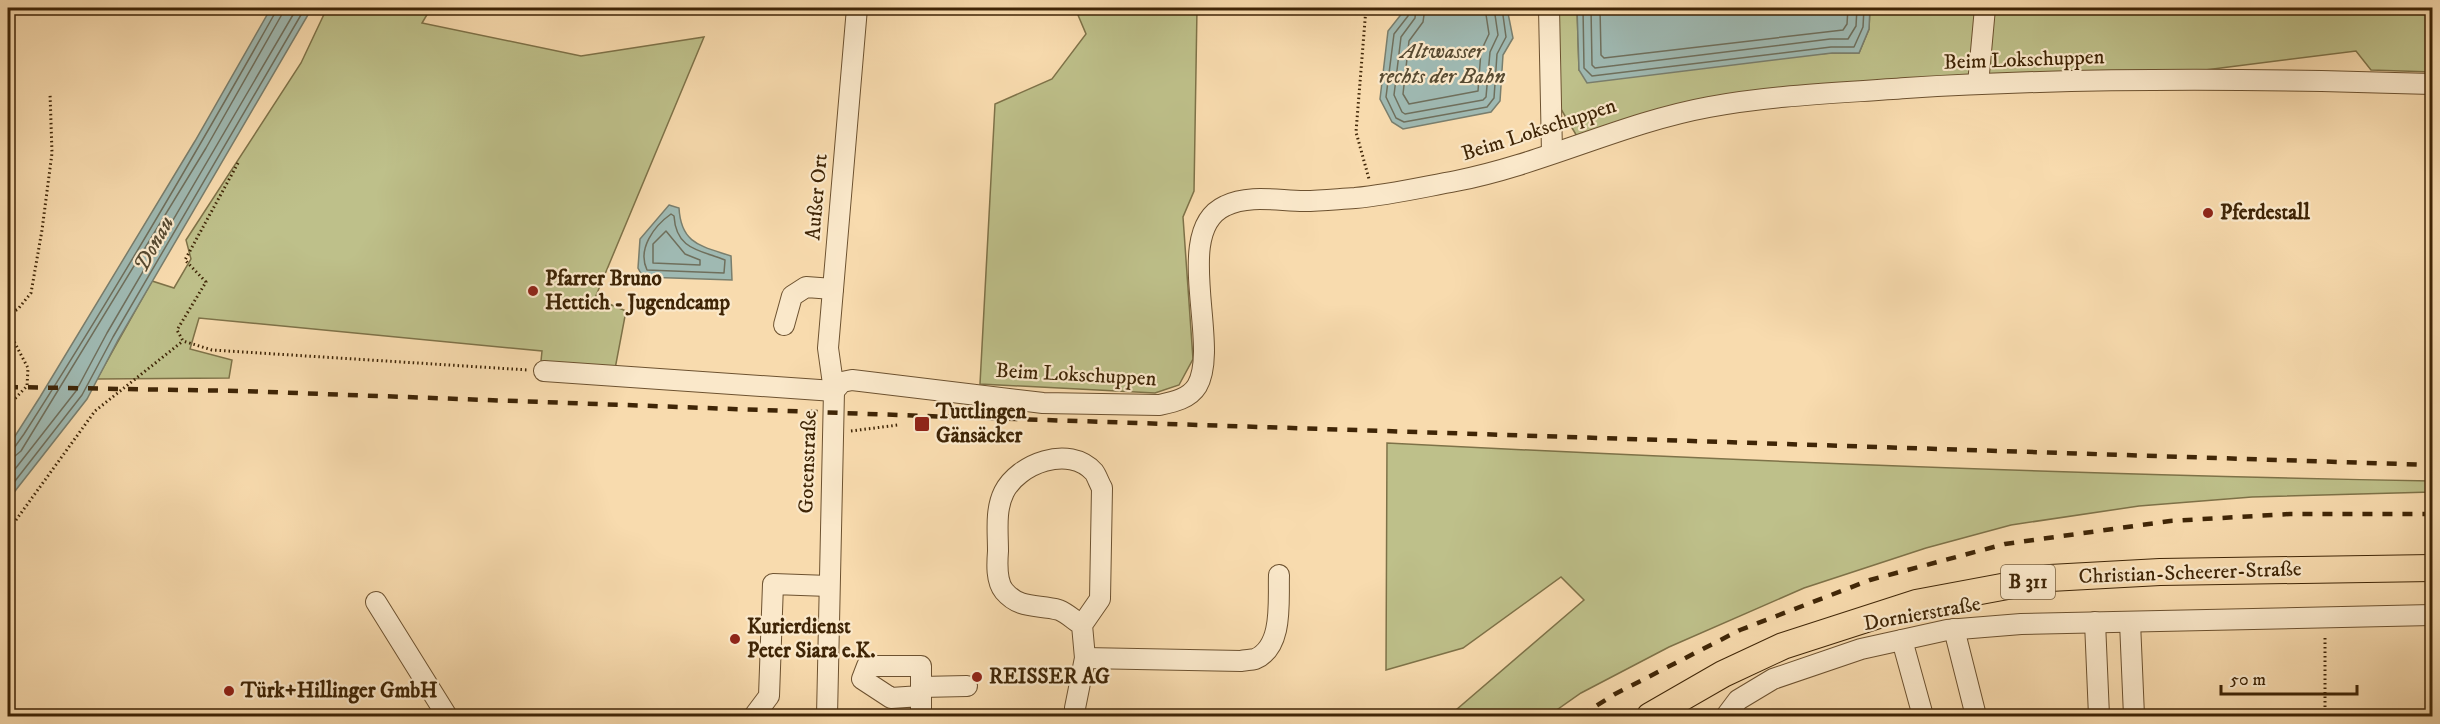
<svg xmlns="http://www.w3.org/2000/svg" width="2440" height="724" font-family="'IM FELL DW Pica',serif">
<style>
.green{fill:#bec08a;stroke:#7e7248;stroke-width:1.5}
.water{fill:#9fb9b2;stroke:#797e6d;stroke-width:1.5}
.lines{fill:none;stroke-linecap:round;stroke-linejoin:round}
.shore{stroke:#6f6f5c;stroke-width:1.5}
.minor-casing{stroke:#6d5230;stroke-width:22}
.major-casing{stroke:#3f2506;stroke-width:28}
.path{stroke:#3f2506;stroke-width:3;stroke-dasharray:1.5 3;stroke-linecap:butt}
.minor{stroke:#fae8ca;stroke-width:20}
.major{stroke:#f8dbae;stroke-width:26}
.rail{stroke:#3f2506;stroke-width:4.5;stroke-dasharray:10 10;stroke-linecap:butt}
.poi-dot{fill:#8f2418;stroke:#fae8ca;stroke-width:2}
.labels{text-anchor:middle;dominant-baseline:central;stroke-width:4.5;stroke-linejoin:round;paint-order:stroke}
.shield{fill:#fae8ca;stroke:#776041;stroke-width:1.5}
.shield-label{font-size:20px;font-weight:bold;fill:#3f2506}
.street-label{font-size:21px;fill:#3f2506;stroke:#fae8ca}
.poi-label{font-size:21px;font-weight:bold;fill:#3f2506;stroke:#fae8ca;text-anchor:start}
.water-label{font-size:22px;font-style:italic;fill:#574a31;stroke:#fae8ca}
</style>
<rect width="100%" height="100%" fill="#f8dbae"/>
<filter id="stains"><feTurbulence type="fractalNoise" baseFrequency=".00333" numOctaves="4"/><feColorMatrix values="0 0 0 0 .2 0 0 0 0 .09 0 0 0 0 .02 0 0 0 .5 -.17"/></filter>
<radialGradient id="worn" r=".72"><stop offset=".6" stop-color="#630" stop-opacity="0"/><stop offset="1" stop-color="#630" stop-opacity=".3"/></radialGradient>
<g class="green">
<path d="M327,8h104l-9,15 159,33 123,-19 -109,261 31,13 -11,58 -74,-8 1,-10 -343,-33 -9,31 42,11 -3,18 -132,1 55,-98 22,7 17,-29 -5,-19 115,-177z"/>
<path d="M1075,8h122l-3,183 -11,26 10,142 -14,26 -24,8 -175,-9 15,-280 57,-25 34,-45z"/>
<path d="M1558,8h19l2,62 253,-17h27l10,-24 1,-21h562v64l-61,-2 -15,-19 -151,19 -17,5 -321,6 -154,17 -135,40 -20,-34z"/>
<path d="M1387,443c348,18 697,32 1045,38v11l-180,5 -113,9 -128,19 -85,23 -122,40 -135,59 -88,46 -33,23h-99l135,-116 -23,-23 -98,71 -77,22z"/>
</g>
<g class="water">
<path d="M271,8h41l-194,332 -31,59 -79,101v-53l32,-50 155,-256z"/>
<path d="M1402,8h105l6,30 -10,17 -3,46 -9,11 -88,17 -11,-7 -12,-23 8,-68 15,-19z"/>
<path d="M1577,8h293l-1,21 -10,24h-27l-245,30 -8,-13z"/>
<path d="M669,205l10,3c2,36 22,38 52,48l1,24 -89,-3 -5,-9 2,-29z"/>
</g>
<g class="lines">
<g class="shore">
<path d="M1408,8v8l-14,18 -8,63 10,21 8,4 83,-15 7,-9 3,-44 9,-17 -4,-29"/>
<path d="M1416,8l-1,10 -14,19 -7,58 8,17 3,2 78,-14 3,-3 4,-45 8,-17 -4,-27"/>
<path d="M1425,8l-2,14 -14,19 -6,53 6,10 69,-13 3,-40 8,-17 -4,-26"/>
<path d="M1583,8l1,60 8,8 239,-29h23l9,-20 1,-19"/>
<path d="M1591,8l1,57 3,3 235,-29h18l8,-13 1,-18"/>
<path d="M1600,8l1,47 3,3 239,-28 4,-6 1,-16"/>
<path d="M671,214l3,2c2,34 26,34 51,44l-1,13 -77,-3c-10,-21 7,-44 24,-56z"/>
<path d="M666,231l19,23 15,6v5l-47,-2v-19z"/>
<path d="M8,450l6,-2 10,-14c88,-137 171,-279 251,-421l1,-5"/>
<path d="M8,457l7,-1 6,-5 185,-303 75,-132 2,-8"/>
<path d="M8,478l68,-87 31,-58 190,-325"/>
<path d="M8,490l74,-95 31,-58 192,-329"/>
</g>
<defs>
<g id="minor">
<path d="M1549,8l3,145"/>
<path d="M1978,84l7,-76"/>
<path d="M784,325l8,-29 14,-9 27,2"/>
<path d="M544,371l290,20"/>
<path d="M834,391l8,-9 10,-2 191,23 116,2c14,-3 30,-6 38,-19 24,-41 -26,-155 28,-180 24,-12 54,-5 79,-5 17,0 34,-2 51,-3 34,-3 68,-11 101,-17 87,-17 166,-58 253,-74 64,-12 131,-14 197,-19 175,-11 351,-10 526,-4"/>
<path d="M376,602l71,114"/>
<path d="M2095,622l4,94"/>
<path d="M2130,622l4,94"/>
<path d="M1954,629l22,87"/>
<path d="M1902,640l21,76"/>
<path d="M1085,658l156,3c4,-1 10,-1 14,-2 29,-12 23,-59 24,-84"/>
<path d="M921,687l46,-1"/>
<path d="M754,716l15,-20 4,-112 56,2"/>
<path d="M827,716l7,-325 -6,-43 29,-340"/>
<path d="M921,716v-50h-54l-5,13 29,19 30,-2"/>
<path d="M1076,716l-1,-8 10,-50 -3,-33 18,-26 2,-111c-3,-5 -5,-12 -8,-16 -25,-28 -76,-8 -90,20 -9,18 -6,40 -6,59 -1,13 -2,30 6,40 16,19 34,13 55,19 8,3 16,11 23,15"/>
<path d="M1726,716l12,-16 35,-21 88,-30 86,-19 74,-6 411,-9"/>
</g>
<path id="major" d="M1650,716l73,-42 60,-28 133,-43 134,-25 110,-6 272,-4"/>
</defs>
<use href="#minor" class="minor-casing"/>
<use href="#major" class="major-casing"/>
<g class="path">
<path d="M1366,8l-10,124 13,47"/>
<path d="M238,163l-53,97 21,22 -29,48 6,11 29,9 316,20"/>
<path d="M8,315l10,-6 13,-16 11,-63 10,-77 -2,-60"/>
<path d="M8,330l20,38 -1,18 -19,20"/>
<path d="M851,431l47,-6"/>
<path d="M8,531l87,-120 88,-70"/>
<path d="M2325,716v-80"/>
</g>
<use href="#minor" class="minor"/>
<use href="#major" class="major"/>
<g class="rail">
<path d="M8,387l233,4 712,26 1479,48"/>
<path d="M1580,716l35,-22 125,-64 130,-50 135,-36 165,-23 120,-7h142"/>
</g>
</g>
<g class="poi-dot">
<circle cx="2208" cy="213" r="6"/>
<circle cx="533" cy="291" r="6"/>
<rect x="914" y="416" width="16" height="16" rx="3"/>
<circle cx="735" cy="639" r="6"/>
<circle cx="977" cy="677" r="6"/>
<circle cx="229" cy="691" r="6"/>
</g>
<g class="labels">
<rect class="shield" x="2001" y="565" width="54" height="34" rx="4.5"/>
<g class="shield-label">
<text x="2028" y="582">B 311</text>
</g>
<g class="street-label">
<text transform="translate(2024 60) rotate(-2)">Beim Lokschuppen</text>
<text transform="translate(1539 130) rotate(-18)">Beim Lokschuppen</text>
<text transform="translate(817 197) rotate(-85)">Außer Ort</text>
<text transform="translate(1076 375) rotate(3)">Beim Lokschuppen</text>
<text transform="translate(808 462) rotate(-88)">Gotenstraße</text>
<text transform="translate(2190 573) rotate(-2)">Christian-Scheerer-Straße</text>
<text transform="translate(1922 614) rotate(-10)">Dornierstraße</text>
</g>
<g class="poi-label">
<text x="2220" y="213">Pferdestall</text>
<text x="545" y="279">Pfarrer Bruno<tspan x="545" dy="24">Hettich - Jugendcamp</tspan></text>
<text x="936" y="412">Tuttlingen<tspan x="936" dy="24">Gänsäcker</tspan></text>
<text x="747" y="627">Kurierdienst<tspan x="747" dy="24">Peter Siara e.K.</tspan></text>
<text x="989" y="677">REISSER AG</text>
<text x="241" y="691">Türk+Hillinger GmbH</text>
</g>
<g class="water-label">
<text x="1442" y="51">Altwasser<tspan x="1442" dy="25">rechts der Bahn</tspan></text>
<text transform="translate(154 244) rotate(-61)">Donau</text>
</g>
</g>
<rect width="2440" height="724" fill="none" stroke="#f8dbae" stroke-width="30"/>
<rect x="9" y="9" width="2422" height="706" fill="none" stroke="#3f2506" stroke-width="3"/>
<rect x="15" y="15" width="2410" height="694" fill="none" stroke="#3f2506" stroke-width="1.5"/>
<path d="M2221 685v9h136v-9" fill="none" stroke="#3f2506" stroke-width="3"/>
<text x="2230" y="685" font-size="18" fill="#3f2506" stroke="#fae8ca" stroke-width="4.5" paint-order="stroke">50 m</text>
<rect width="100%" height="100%" filter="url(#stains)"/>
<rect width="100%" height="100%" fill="url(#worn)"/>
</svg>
